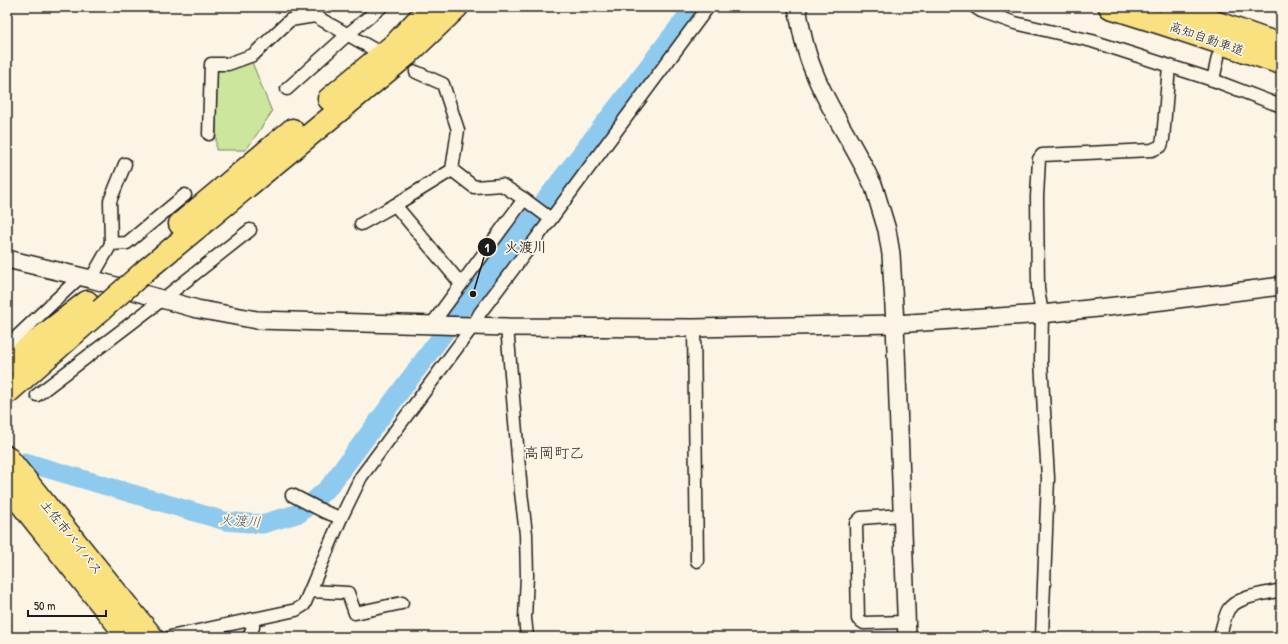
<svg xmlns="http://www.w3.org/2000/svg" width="1288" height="644" font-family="'Patrick Hand','Klee One',sans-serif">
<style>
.green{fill:#cce69d;stroke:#74815c}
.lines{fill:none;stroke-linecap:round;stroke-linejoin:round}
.river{stroke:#8ec9ee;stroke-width:19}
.street-tunnel{stroke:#dad4c7;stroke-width:12;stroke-dasharray:12 6;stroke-linecap:butt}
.street-casing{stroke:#1c1c1c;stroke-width:15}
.secondary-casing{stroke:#1c1c1c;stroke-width:20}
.highway-casing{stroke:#1c1c1c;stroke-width:25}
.street{stroke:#fcf5e5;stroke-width:12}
.secondary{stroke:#fcf5e5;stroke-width:17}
.highway{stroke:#fae180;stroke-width:22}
.highway-bridge-casing{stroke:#1c1c1c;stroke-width:25;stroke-linecap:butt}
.highway-bridge{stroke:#fae180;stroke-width:22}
.labels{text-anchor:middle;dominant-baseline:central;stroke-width:3.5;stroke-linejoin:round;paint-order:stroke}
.street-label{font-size:13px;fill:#1c1c1c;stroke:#fcf5e5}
.water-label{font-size:14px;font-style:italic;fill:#445966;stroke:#fcf5e5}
.quarter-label{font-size:15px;fill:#1c1c1c;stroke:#fcf5e5}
.leader{fill:none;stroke:#1c1c1c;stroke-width:1.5}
.callout-dot{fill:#1c1c1c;stroke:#fcf5e5;stroke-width:1.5}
.mark-label{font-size:12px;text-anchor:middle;font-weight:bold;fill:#fff}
.callout-label{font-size:14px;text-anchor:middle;font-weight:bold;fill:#1c1c1c;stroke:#fcf5e5;stroke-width:3.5;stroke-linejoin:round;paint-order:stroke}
</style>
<rect width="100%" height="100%" fill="#fcf5e5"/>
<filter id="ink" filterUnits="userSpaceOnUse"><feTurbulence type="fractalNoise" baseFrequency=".025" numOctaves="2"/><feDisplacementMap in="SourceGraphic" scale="8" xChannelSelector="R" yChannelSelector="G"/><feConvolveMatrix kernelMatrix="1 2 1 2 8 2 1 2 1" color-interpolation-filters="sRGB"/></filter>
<g filter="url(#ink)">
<path class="green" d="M252,62l20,50 -26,38h-30l1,-81z"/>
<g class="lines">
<path class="river" d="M25,462l200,59 37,3 38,-11 29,-26 144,-193 221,-287"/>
<path class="street-tunnel" d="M1218,28l1,-21"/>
<defs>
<g id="street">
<path d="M975,7l6,4 34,12 77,18 121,39 68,26"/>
<path d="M416,72l27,12 15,46 -6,40"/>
<path d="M1213,80l5,-23"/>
<path d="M287,89l60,-54 34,-28"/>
<path d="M209,134l2,-70h17l25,-9 37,-35 25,-4 60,34"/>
<path d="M361,224l34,-19"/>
<path d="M111,244l-1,-43 15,-37"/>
<path d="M91,279l20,-35 16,-1 58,-48"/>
<path d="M461,284l-66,-79 57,-35 22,17 28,-2 22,14"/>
<path d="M432,324l92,-125 27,20"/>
<path d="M507,327l14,165 5,42 1,42 -2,42 2,19"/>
<path d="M694,328l3,233"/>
<path d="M7,346l73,-69"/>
<path d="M37,395l126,-96 87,-69"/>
<path d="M292,495l33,17 16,6"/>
<path d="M902,515l-41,3 -5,5 2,96 6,4 43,-1"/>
<path d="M311,591l37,2 7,20 47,-10"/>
<path d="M170,637l126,-27 8,-5 37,-87 20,-41 112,-151 7,-13 71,-94 157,-212"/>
<path d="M249,637l4,-10v-8"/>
<path d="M1042,637l6,-159 -7,-117 1,-47 -4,-25 -1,-92 2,-38 3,-4 110,-5 9,-4 2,-7 6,-73"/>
<path d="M1220,637c2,-9 4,-19 8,-27 9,-14 38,-16 53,-20"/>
</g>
<g id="secondary">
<path d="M797,7c4,22 8,44 17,65 14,36 37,68 54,103l6,12 13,43 4,24 4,70 12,313"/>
<path d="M7,259l84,20 106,30 60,11 250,7 187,1 201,-4 147,-10 120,-13 119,-15"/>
</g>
<g id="highway">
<path d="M1110,7l54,17 117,39"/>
<path d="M1171,7l110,38"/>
<path d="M329,99l67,-56 34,-36"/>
<path d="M180,224l112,-94"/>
<path d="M146,270l263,-217 48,-46"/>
<path d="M7,364l80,-62"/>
<path d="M7,393l94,-83"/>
<path d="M7,457l145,180"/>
<path d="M7,486l121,151"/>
</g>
</defs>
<use href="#street" class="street-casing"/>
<use href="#secondary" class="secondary-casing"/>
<use href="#highway" class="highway-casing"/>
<use href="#street" class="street"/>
<use href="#secondary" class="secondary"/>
<use href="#highway" class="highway"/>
<defs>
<path id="highway-bridge" d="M101,310l45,-40"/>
</defs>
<use href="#highway-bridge" class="highway-bridge-casing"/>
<use href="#highway-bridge" class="highway-bridge"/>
</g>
</g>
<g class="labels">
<g class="street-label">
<text transform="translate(1207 38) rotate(19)">高知自動車道</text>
<text transform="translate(72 537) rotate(52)">土佐市バイパス</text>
</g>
<g class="water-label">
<text transform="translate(240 520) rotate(4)">火渡川</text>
</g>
<g class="quarter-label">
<text x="554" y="452">高岡町乙</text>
</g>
</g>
<path class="leader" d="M473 294L487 247"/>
<g class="callout-dot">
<circle cx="473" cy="294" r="4"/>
<circle cx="487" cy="247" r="10"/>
</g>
<g class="mark-label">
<text x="487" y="252">1</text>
</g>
<g class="callout-label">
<text x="526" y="252">火渡川</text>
</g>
<rect width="1288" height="644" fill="none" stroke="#fcf5e5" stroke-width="24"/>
<rect x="12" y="12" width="1264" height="620" fill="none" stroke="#1c1c1c" stroke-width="1.5" filter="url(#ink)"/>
<path d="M28 610v6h78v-6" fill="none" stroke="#1c1c1c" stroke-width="2"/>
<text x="34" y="610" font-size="12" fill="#1c1c1c" stroke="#fcf5e5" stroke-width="3" paint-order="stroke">50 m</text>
</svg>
